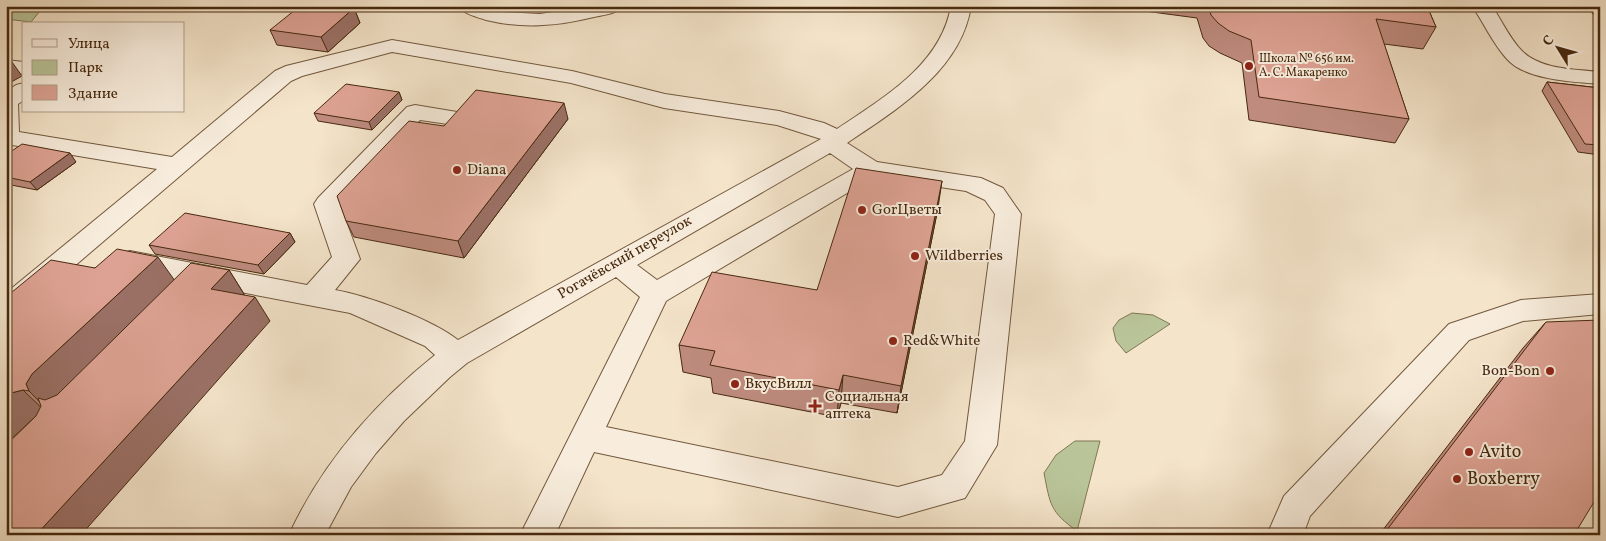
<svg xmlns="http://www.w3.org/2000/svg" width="1606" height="541" font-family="Vollkorn,serif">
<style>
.green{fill:#b9c599;stroke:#807754}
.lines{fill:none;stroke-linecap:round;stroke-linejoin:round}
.minor-casing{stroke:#72583d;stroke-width:2}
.minor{fill:#f8eddd;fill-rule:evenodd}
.wall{fill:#be8b7e;stroke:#47290e}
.shaded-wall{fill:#9b7167;stroke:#47290e}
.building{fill:#dda293;stroke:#47290e}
.poi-dot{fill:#8f2418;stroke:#f8eddd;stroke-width:2}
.labels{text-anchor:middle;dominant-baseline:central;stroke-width:4;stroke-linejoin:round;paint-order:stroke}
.far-poi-label{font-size:12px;fill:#47290e;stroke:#f8eddd;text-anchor:start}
.poi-label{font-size:15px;fill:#47290e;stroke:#f8eddd;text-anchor:start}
.street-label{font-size:15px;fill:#47290e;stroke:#f8eddd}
.near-poi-label{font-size:18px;fill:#47290e;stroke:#f8eddd;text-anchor:start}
</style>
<rect width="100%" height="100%" fill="#f4e4ca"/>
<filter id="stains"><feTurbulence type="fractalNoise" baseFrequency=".004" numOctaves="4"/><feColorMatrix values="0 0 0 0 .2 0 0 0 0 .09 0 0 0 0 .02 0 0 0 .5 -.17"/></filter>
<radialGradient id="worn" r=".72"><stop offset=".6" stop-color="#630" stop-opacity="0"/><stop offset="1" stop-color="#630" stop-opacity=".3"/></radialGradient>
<g class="green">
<path d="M6,6h38l-13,16 -25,-3z"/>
<path d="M1132,313l21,2 17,9 -44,29 -10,-12 -3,-13 6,-8z"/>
<path d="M1075,441h25l-23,90c-27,-19 -27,-27 -33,-58l12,-18z"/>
</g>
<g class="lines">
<defs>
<g id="minor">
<path d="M458,6h27l18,6 37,2 51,-8h32c-6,8 -20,9 -29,11 -37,9 -71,12 -108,3 -9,-3 -22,-6 -28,-14z"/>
<path d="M951,6h20c-10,65 -75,104 -124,137l30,19 104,16 22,10 18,26 -24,231 -32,53 -67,19 -304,-65 -38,81 1,2h-37l120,-238 -24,-20 -149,86 -17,14 -46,44 -28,32 -25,34 -26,48h-36c33,-72 85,-131 146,-180l-10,-9 -75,-33 -220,-42 -10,-3 -4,-7 4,-7 10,-3 177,34 25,-28 -18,-53 4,-6 89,-91 8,-2 48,8 3,5 -3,5 -8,2 -35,-5 -80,85 20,54 -25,31c34,6 96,29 123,50l363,-201 -44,-14 -113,-17 -93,-25 -179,-31 -90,24 -11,5 -275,235 -10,4v-27l151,-124 -151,-25v-52l10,-7 8,-2v17l-6,4 1,28 153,25 103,-86 11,-5 106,-26 180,31 93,23 114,17 45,12 13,6c46,-31 104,-64 114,-123zM830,153l23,16 -196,111 -20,-15zM874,177l92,14 19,9 10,14 -30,227 -23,34 -44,12 -292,-60 60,-126z"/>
<path d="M1472,6h20c10,15 18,33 30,45 19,19 54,18 78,21v12c-26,-2 -75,-4 -93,-25 -14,-15 -23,-36 -35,-53z"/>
<path d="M1587,6h13v9l-7,-2z"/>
<path d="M6,60l18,2v12l-18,-2z"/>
<path d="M1600,294v20l-77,7 -54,19 -159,176 -7,19h-36l17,-39 165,-172 72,-24z"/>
</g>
</defs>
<use href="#minor" class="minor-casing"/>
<use href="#minor" class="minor"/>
</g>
<g class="wall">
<path d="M1107,6h320l9,21 -13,22 -39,-5 25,75 -14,24 -146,-23 -7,-57 -22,-10 -11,-7 -6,-8 -6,-20z"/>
<path d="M354,8l6,15 -32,29 -51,-7 -7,-15z"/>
<path d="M1547,82l53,6v67l-22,-3 -36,-61z"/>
<path d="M399,92l3,8 -30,30 -54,-9 -4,-8z"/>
<path d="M568,119l-104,139 -110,-21 -8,-16 98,-95z"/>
<path d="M6,155l70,7 -39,28 -31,-6z"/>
<path d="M938,208l-41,205 -56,-10 -4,14 -124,-24 -2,-15 -28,-6 -4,-27 138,-55z"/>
<path d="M290,233l5,9 -31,32 -109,-20 -6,-9z"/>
<path d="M95,268l79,12 55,-10 15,24v1l26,26 -235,96 -29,27v-147z"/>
<path d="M1546,322l28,213h-195l144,-187z"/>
</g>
<g class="shaded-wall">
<path d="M354,8l6,15 -32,29 -7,-15z"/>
<path d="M7,55l15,21 -16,9v-29z"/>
<path d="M399,92l3,8 -30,30 -3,-8z"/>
<path d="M564,103l4,16 -104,139 -6,-17z"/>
<path d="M70,153l6,9 -39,28 -7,-8z"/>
<path d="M942,181l-4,27 -41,205 4,-27z"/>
<path d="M290,233l5,9 -31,32 -6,-9z"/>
<path d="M158,257l17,24 -123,134 -23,-24 -3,-7 6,-10z"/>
<path d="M229,270l15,24 -17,18 -16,-23z"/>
<path d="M255,297l15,24 -189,214h-45z"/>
<path d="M843,375l-2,28 -4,14 2,-27z"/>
<path d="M23,390l24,23 -12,4 -29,27v-46l5,-5z"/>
</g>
<g class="building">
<path d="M300,6h38l16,2 -33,29 -51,-7z"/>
<path d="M1208,6h219l9,21 -60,-8 33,100 -150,-22 -8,-57 -22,-9 -11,-8 -7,-8z"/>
<path d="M1547,82l53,6v57l-15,-1z"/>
<path d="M346,84l53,8 -30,30 -55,-9z"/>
<path d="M476,90l88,13 -106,138 -112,-20 -9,-25 72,-75 35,5z"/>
<path d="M22,144l48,9 -40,29 -24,-5v-22z"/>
<path d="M856,168l86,13 -41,205 -58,-11 -4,15 -129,-25 5,-14 -36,-6 33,-73 105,18z"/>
<path d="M185,213l105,20 -32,32 -109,-20z"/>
<path d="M117,249l41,8 -126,117 -6,10 3,7 -6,-1 -12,3 -5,5v-101l45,-37 44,8z"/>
<path d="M191,263l38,7 -18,19 44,8 -219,238h-30v-90l30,-29 5,-10 -3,-8 7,2 12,-5z"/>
<path d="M1600,320v172l-26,43h-191l163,-213z"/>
</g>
<g class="poi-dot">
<circle cx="1249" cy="66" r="5"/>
<circle cx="457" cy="170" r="5"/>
<circle cx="862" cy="210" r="5"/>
<circle cx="915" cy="256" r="5"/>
<circle cx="893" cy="341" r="5"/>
<circle cx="1550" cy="371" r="5"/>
<circle cx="735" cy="384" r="5"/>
<path d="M812.5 398.5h5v5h5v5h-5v5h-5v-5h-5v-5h5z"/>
<circle cx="1469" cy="452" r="5"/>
<circle cx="1457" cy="479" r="5"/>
</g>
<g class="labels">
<g class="far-poi-label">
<text x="1259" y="59">Школа № 656 им.<tspan x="1259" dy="14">А. С. Макаренко</tspan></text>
</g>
<g class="poi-label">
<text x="467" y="170">Diana</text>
<text x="872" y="210">GorЦветы</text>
<text x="925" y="256">Wildberries</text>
<text x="903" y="341">Red&amp;White</text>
<text x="1540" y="371" text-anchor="end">Bon-Bon</text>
<text x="745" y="384">ВкусВилл</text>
<text x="825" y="397">Социальная<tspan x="825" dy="17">аптека</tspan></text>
</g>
<g class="street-label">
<text transform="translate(625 258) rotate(-30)">Рогачёвский переулок</text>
</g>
<g class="near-poi-label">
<text x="1479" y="452">Avito</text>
<text x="1467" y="479">Boxberry</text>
</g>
</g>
<rect width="1606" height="541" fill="none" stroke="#f4e4ca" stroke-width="25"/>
<rect x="8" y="8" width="1591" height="526" fill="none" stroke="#47290e" stroke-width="2.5"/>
<rect x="12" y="12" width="1581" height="516" fill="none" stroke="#47290e"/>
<rect x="22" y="22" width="162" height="90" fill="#f8eddd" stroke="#b19f8a"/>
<rect x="32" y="39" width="25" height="8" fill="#f8eddd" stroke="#b19f8a"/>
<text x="68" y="48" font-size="15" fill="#47290e">Улица</text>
<rect x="32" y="60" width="25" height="15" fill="#b9c599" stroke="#b19f8a"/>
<text x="68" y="72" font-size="15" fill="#47290e">Парк</text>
<rect x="32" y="85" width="25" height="15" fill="#dda293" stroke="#b19f8a"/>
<text x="68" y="98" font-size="15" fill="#47290e">Здание</text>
<g transform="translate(1558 48) rotate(307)" stroke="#f8eddd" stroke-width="4" paint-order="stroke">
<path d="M0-4L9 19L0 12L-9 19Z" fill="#47290e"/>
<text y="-8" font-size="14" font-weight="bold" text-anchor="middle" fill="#47290e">С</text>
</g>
<rect width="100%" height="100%" filter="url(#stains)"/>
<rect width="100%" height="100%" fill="url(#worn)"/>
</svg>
